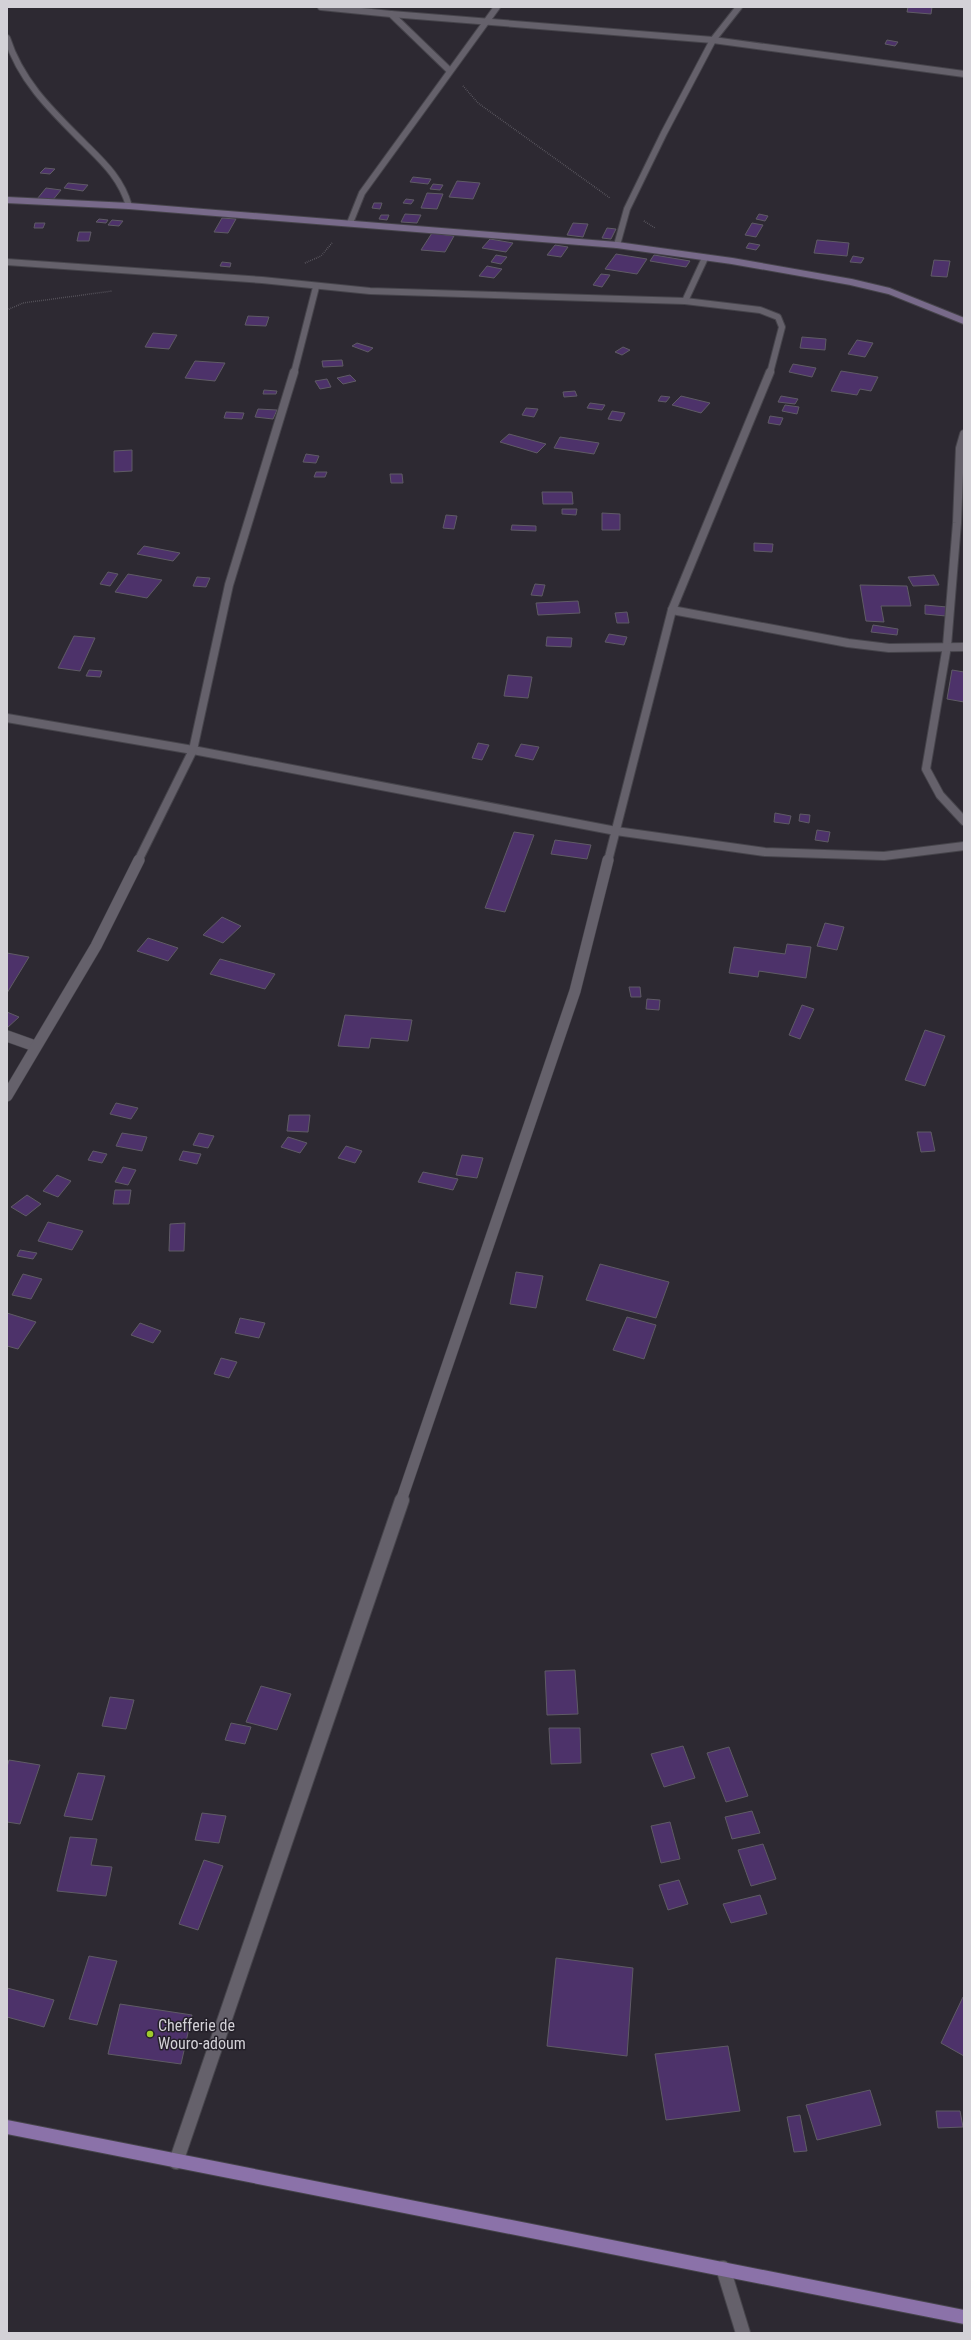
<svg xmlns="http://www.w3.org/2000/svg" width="971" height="2340" font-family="'Roboto Condensed',sans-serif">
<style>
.building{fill:#4d326a;stroke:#5f5b65}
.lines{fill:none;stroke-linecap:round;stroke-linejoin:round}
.minor-far3-casing{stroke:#46444b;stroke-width:8}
.minor-far2-casing{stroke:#46444b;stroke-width:10}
.minor-far1-casing{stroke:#46444b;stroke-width:12}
.minor-casing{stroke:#46444b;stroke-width:16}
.secondary-casing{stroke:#46444b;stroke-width:8}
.primary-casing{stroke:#46444b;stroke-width:16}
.path{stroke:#76737b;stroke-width:1.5;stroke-dasharray:0.5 1.5;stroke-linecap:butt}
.minor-far3{stroke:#65616b;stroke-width:6}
.minor-far2{stroke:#65616b;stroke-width:8}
.minor-far1{stroke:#65616b;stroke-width:11}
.minor{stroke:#65616b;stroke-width:14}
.secondary{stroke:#786a8a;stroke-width:6}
.primary{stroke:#8b72a9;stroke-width:14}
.poi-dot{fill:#9fca2c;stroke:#231f28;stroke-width:1.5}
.labels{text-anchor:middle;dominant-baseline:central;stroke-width:3;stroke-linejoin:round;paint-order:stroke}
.near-poi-label{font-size:16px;fill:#d3d1d7;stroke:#231f28;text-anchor:start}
</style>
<rect width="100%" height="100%" fill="#2d2932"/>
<g class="building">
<path d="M908,7h24l-1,7 -24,-2z"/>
<path d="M887,40l11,2 -3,4 -10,-2z"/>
<path d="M45,168l10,1 -5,5 -10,-1z"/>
<path d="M413,177l18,2 -3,5 -18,-2z"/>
<path d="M457,181l23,2 -7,16 -24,-2z"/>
<path d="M68,183l20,2 -5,6 -19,-3z"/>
<path d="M433,184l10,1 -3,5 -10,-1z"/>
<path d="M46,188l15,2 -9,11 -15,-2z"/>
<path d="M427,193l16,1 -6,15 -16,-1z"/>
<path d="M406,199l8,1 -3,4 -8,-1z"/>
<path d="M374,203h8l-2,6 -8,-1z"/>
<path d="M405,214l16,1 -4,8 -16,-1z"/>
<path d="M759,214l9,2 -3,5 -9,-2z"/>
<path d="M381,215h8l-2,5 -8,-1z"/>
<path d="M222,218l14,1 -8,14 -14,-1z"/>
<path d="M99,219l9,1 -2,3 -10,-1z"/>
<path d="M112,220l11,1 -4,5 -11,-1z"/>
<path d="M35,223h10l-2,5h-9z"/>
<path d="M573,223l15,1 -5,13 -16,-2z"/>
<path d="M752,223l11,2 -7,12 -11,-2z"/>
<path d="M607,228l9,1 -5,10 -9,-1z"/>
<path d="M79,232h12l-2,9h-12z"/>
<path d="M432,233l22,3 -9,16 -24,-2z"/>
<path d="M490,239l23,4 -7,9 -24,-4z"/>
<path d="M817,240l32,3 -2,13 -33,-3z"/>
<path d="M749,243l11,2 -4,5 -10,-2z"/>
<path d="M555,245l13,2 -7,10 -14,-2z"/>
<path d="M616,254l31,5 -10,15 -32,-5z"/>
<path d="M496,255l11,2 -6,7 -10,-2z"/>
<path d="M654,255l36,6 -4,6 -36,-6z"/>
<path d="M853,256l11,2 -3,5 -11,-1z"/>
<path d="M934,260l16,1 -3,16 -16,-1z"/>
<path d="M222,262l9,1 -1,4 -10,-1z"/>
<path d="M487,266l15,3 -8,9 -15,-2z"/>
<path d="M601,274l9,1 -8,12 -9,-2z"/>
<path d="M248,316l21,1 -3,9 -21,-1z"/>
<path d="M153,333l24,2 -8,14 -24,-2z"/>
<path d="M802,337l24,2 -1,11 -25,-2z"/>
<path d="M857,340l16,3 -8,14 -17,-3z"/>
<path d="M357,343l16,5 -5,4 -16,-6z"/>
<path d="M623,347l7,3 -8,5 -7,-3z"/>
<path d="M342,360l1,6 -20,1 -1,-6z"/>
<path d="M195,361l30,2 -10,18 -30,-3z"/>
<path d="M793,364l23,4 -4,9 -23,-5z"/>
<path d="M841,371l37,6 -7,14 -11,-2 -3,6 -26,-4z"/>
<path d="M350,375l6,6 -13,3 -6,-6z"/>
<path d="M327,379l4,8 -11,2 -5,-8z"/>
<path d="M264,390l13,1 -1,3h-13z"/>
<path d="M575,391l2,5 -13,1 -1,-5z"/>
<path d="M661,396l9,1 -4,5 -8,-1z"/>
<path d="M681,396l29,7 -9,10 -29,-8z"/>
<path d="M781,396l17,3 -3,5 -17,-2z"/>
<path d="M590,403l15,2 -3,5 -15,-2z"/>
<path d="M785,405l14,2 -2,7 -15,-3z"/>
<path d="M526,408l12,1 -4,8 -12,-2z"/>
<path d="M258,409l19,1 -4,9 -18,-2z"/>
<path d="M612,411l13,2 -4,8 -13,-2z"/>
<path d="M226,412l18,1 -2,6 -18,-1z"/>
<path d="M770,416l13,2 -3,7 -12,-2z"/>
<path d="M509,434l37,10 -9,9 -37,-11z"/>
<path d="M560,437l39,6 -5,11 -40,-6z"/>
<path d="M132,450v21l-18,1v-21z"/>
<path d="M306,454l13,2 -3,7 -13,-1z"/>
<path d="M316,472h11l-2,5h-11z"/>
<path d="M390,474h12l1,9h-12z"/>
<path d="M542,492h30l1,12h-30z"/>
<path d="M562,509h15l-1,6 -14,-1z"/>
<path d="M602,513l18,1v16h-18z"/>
<path d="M446,515l11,1 -3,13 -11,-1z"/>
<path d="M512,525l24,1v5l-25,-1z"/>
<path d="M754,543l19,1 -1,8 -18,-1z"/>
<path d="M144,546l36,7 -7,8 -36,-7z"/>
<path d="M108,572l10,2 -8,12 -10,-2z"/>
<path d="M128,574l34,6 -15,18 -32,-6z"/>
<path d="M934,575l5,10 -26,1 -5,-9z"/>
<path d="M197,577l13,1 -4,9 -13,-1z"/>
<path d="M535,584l10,1 -3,11 -11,-1z"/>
<path d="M860,585l47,1 4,20h-30l3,16 -18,-1z"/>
<path d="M578,601l2,12 -42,2 -2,-12z"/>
<path d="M925,605l22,2 -1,9 -21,-2z"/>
<path d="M627,612l2,11h-12l-2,-10z"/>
<path d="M873,625l25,4 -1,6 -26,-3z"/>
<path d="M609,634l18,3 -3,8 -19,-3z"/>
<path d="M74,636l21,2 -15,33 -22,-3z"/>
<path d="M547,637l25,1 -1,9 -25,-1z"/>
<path d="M89,670l13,1 -2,6 -14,-1z"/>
<path d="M952,670l12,2v30l-17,-3z"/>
<path d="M508,675l24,2 -4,21 -24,-2z"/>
<path d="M478,743l11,2 -7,15 -10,-2z"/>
<path d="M521,744l18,3 -6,13 -18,-4z"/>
<path d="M775,813l16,3 -2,8 -15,-2z"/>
<path d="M800,814l10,1 -1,8 -10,-2z"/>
<path d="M817,830l13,2 -2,10 -13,-2z"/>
<path d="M514,832l20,3 -29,77 -20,-4z"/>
<path d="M555,840l36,5 -4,14 -36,-5z"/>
<path d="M222,917l19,9 -18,17 -20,-8z"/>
<path d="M825,923l19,4 -7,23 -20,-4z"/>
<path d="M148,938l30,10 -10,13 -31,-10z"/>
<path d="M787,944l24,3 -5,31 -47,-7 -1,6 -29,-4 5,-26 51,7z"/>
<path d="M7,953l22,4 -22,36z"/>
<path d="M220,959l55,15 -10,15 -55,-15z"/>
<path d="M629,987h11l1,10h-10z"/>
<path d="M647,999l13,1 -1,10 -13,-1z"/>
<path d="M802,1005l12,4 -14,30 -11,-4z"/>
<path d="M7,1012l12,5 -12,11z"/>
<path d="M345,1015l67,5 -4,21 -37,-3 -2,10 -31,-2z"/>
<path d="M925,1030l20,6 -20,50 -20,-6z"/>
<path d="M116,1103l22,5 -7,11 -21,-5z"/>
<path d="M289,1115h21l-2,17 -21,-1z"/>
<path d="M917,1132h14l4,19 -14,1z"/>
<path d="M122,1133l25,4 -5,14 -26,-5z"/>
<path d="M199,1133l15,3 -6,12 -15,-3z"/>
<path d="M288,1137l19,6 -7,10 -19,-6z"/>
<path d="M346,1146l16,5 -7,12 -17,-5z"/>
<path d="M93,1151l14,3 -5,9 -14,-3z"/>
<path d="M183,1151l18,3 -4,10 -18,-4z"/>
<path d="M462,1155l21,3 -6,20 -21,-3z"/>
<path d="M123,1167l13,3 -8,15 -13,-3z"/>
<path d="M423,1172l35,7 -5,11 -35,-8z"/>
<path d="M57,1175l14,6 -13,16 -15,-6z"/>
<path d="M115,1190h16l-2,14h-16z"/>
<path d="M27,1195l14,9 -15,12 -15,-9z"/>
<path d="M48,1222l35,9 -11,19 -34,-9z"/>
<path d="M185,1223l-1,28h-15l1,-27z"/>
<path d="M20,1250l17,3 -4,6 -16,-3z"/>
<path d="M600,1264l69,18 -13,36 -70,-18z"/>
<path d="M516,1272l27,4 -7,32 -26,-4z"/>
<path d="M23,1274l19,5 -11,20 -19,-4z"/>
<path d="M7,1313l29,9 -18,27 -11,-3z"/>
<path d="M627,1317l29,8 -12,34 -31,-9z"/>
<path d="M240,1318l25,5 -6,15 -24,-5z"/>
<path d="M140,1323l21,8 -8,12 -22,-8z"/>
<path d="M221,1358l16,4 -8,16 -15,-4z"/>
<path d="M575,1670l3,44 -31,1 -2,-44z"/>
<path d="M261,1686l30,8 -14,36 -31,-8z"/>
<path d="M110,1697l24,3 -8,29 -24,-3z"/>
<path d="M231,1723l20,4 -6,17 -20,-4z"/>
<path d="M549,1728h31l1,35 -30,1z"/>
<path d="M683,1746l12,32 -31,9 -13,-33z"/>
<path d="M729,1747l19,49 -22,6 -19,-49z"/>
<path d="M9,1760l31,5 -20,59 -13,-2v-55z"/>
<path d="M78,1773l27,3 -13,44 -28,-4z"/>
<path d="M752,1811l8,22 -28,6 -7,-22z"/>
<path d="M202,1813l24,3 -7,27 -24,-3z"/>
<path d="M670,1822l10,37 -19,4 -10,-37z"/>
<path d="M70,1837l27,2 -6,26 21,2 -6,29 -49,-5z"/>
<path d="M763,1844l13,35 -25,7 -13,-36z"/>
<path d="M204,1860l19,6 -25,64 -19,-6z"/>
<path d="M679,1880l9,24 -20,6 -9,-25z"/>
<path d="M760,1895l7,19 -36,9 -8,-19z"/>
<path d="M89,1956l28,5 -20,64 -28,-6z"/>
<path d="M556,1958l77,10 -6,88 -80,-10z"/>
<path d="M7,1988l47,12 -10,27 -37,-10z"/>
<path d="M963,1997h1v59l-23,-13z"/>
<path d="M120,2004l72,11 -11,49 -73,-10z"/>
<path d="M728,2046l12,65 -74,9 -11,-66z"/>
<path d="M870,2090l11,35 -64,15 -11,-35z"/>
<path d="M936,2111h24l3,16 -25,1z"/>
<path d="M800,2115l7,36 -13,1 -7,-35z"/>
</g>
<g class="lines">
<defs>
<g id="minor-far3">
<path d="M321,7l70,7 58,56"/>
<path d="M391,14l322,26 251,34"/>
<path d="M7,38c14,44 45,73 77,105 19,19 37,35 45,63"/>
<path d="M350,223l12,-30 135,-186"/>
<path d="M617,245l10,-36 37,-76 49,-93 26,-33"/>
<path d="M705,258l-20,43 75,9 18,7 4,10 -12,46"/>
<path d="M7,262l255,18 108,11 315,10"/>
<path d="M294,373l22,-86"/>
</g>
<g id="minor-far2">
<path d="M964,434l-4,14 -3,75 -10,123 -21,123 14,26 24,26"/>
<path d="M672,610l176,33 41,5 75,-1"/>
<path d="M7,718l186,32 423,81 149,21 119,4 80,-10"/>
<path d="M138,861l55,-111 36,-165 65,-213"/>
<path d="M608,861l64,-251 98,-238"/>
</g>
<g id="minor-far1">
<path d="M7,1036l28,10"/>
<path d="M7,1096l89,-150 43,-86"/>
<path d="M401,1501l174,-510 33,-131"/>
</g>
<g id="minor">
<path d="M176,2162l226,-662"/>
<path d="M723,2268l20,65"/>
</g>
<path id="secondary" d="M7,200l122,6 488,39 115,16 119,21 38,9 75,30"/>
<path id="primary" d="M7,2127l957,190"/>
</defs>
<use href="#minor-far3" class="minor-far3-casing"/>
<use href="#minor-far2" class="minor-far2-casing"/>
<use href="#minor-far1" class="minor-far1-casing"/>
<use href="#minor" class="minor-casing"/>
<use href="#secondary" class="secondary-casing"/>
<use href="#primary" class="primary-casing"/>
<g class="path">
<path d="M463,86l15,17 132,95"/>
<path d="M644,221l11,7"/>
<path d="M305,263l16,-7 11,-13"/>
<path d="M7,310l16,-7 89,-12"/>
</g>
<use href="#minor-far3" class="minor-far3"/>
<use href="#minor-far2" class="minor-far2"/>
<use href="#minor-far1" class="minor-far1"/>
<use href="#minor" class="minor"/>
<use href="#secondary" class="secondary"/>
<use href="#primary" class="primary"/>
</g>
<circle class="poi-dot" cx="150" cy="2034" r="4"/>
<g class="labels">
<g class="near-poi-label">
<text x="158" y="2025">Chefferie de<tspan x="158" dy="18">Wouro-adoum</tspan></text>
</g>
</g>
<rect width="971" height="2340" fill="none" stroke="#d3d1d7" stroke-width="16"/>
</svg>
